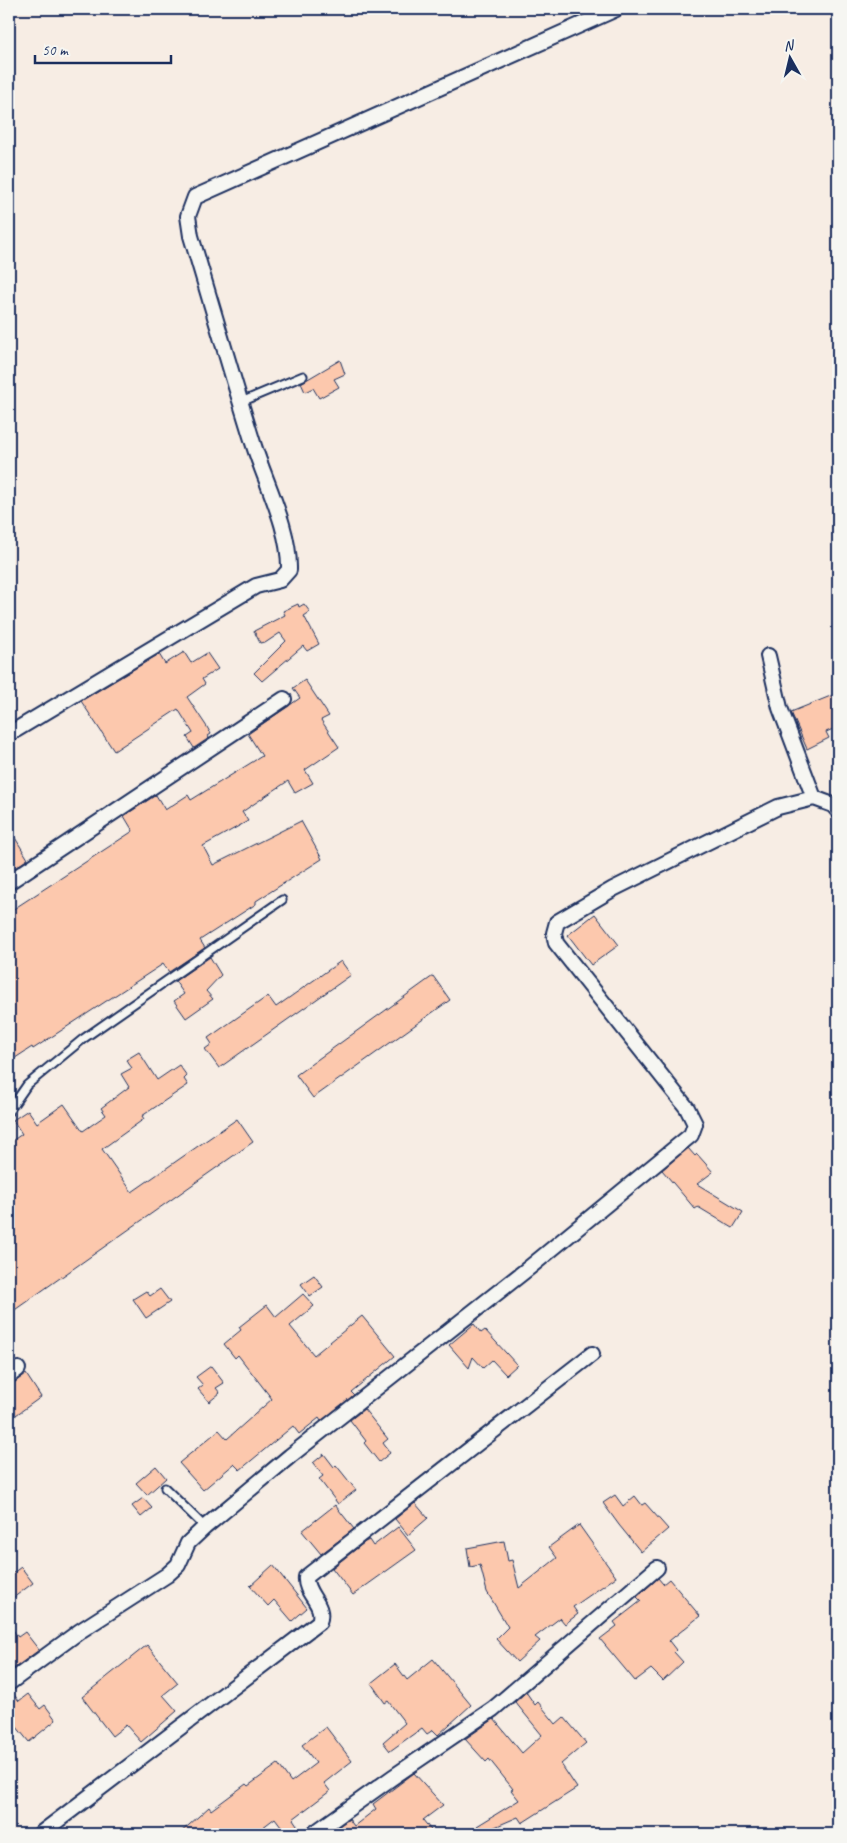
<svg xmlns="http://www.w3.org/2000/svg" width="847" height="1843" font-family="Caveat,sans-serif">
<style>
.building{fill:#fcc8ad;stroke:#1b2f5e}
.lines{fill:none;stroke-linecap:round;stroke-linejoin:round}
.lane-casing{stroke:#1b2f5e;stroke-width:11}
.street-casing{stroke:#1b2f5e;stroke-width:18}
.lane{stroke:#f6f6f2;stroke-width:7}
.street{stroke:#f6f6f2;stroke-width:14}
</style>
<rect width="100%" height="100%" fill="#f7ede4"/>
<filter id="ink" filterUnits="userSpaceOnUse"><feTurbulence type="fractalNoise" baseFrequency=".02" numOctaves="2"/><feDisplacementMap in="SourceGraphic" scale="10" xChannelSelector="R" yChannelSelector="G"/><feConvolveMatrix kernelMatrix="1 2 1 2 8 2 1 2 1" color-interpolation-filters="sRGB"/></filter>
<g filter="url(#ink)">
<g class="building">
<path d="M340,360l5,14 -11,5 5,8 -20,11 -6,-10 -8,4 -4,-9z"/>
<path d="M298,604l1,3 5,-3 6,8 -6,4 15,28 -12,7 -4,-5 -41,35 -8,-8 32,-32 -6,-8 -15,10 -1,-1 -4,1 -6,-12 31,-16 -2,-4z"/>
<path d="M184,652l7,11 16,-10 11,16 -16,10 3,5 -18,13 20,30 4,7 -3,2 1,2 -15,10 -7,-11 6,-4 -15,-24 -64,42 -33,-50 78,-47 6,10z"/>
<path d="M305,680l24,36 -8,4 18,27 -34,23 8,13 -18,10 -7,-12 -46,31 6,9 -45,25 10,19 88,-44 21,38 -66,42v3l-56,36 5,8 -36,24 -6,-8 -130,85 -1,-2 -23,15v-150l124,-81 -9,-15 32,-21 9,15 23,-15 3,5 71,-44 -14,-22 52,-36 -7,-10z"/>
<path d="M838,693v34l-12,5 3,6 -22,11 -16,-37z"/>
<path d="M9,828l19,31 -19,13z"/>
<path d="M595,914l24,31 -28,20 -23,-30z"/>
<path d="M210,957l11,18 -15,16 7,8 -27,19 -12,-17 10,-7 -9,-13z"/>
<path d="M341,961l10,14 -132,93 -14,-19 7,-5 -4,-6 60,-42 8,11z"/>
<path d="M433,976l17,24 -137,98 -17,-23z"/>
<path d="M139,1052l18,28 22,-15 8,11 -3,3 4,6 -46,31 2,3 -42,30 30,43 105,-73 16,23 -244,172v-171l13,-9 -9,-14 15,-10 9,13 27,-19 19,27 23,-16 -5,-7 28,-21 -8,-13 11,-6 -6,-8z"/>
<path d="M688,1148l7,8 2,-2 16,18 -16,12 46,28 -10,16 -35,-21 -3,2 -33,-39z"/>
<path d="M314,1275l9,12 -13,9 -9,-12z"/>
<path d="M160,1289l10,13 -24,16 -13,-19 13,-8 4,5z"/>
<path d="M303,1294l11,12 -24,20 24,29 48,-39 33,40 -44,36 3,3 -33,26 -2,-3 -20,16 -6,-8 -53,44 -6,-6 -31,26 -24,-27 40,-33 8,9 45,-40 -34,-44 -3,3 -11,-14 17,-14 -2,-3 28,-22 9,12z"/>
<path d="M474,1324l7,9 4,-3 32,35 -11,10 -14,-15 -9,8 -10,-11 -4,11 -20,-23z"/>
<path d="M211,1366l13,17 -8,5 4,5 -11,9 -11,-13 5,-4 -7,-8z"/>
<path d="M26,1374l15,23 -32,23v-34z"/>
<path d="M364,1409l24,30 -5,4 7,10 -11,9 -15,-19 2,-2 -16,-21z"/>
<path d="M324,1454l10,13 2,-2 20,25 -18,14 -19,-25 4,-3 -10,-13z"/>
<path d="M156,1466l10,12 -19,17 -11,-12z"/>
<path d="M615,1495l8,11 12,-10 7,9 3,-2 23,26 -27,23 -22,-27 -16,-22z"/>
<path d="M143,1498l9,10 -11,9 -9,-11z"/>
<path d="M415,1503l13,15 -20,17 -13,-16z"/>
<path d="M335,1505l19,24 -33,25 -19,-23z"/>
<path d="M579,1525l37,52 -43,30 5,7 -13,10 -5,-6 -25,19 5,4 -23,21 -21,-23 12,-12 -21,-35 -7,-27 -10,2 -3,-19 37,-7 4,20 4,-1 7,28 38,-30 -8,-11z"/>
<path d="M398,1527l18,23 -63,45 -21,-27 33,-26 4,-2 4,6z"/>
<path d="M273,1565l34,43 -15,13 -18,-21 -6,6 -18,-20z"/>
<path d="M21,1567l12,16 -24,18v-25z"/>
<path d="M658,1578l5,6 6,-5 31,37 -31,25 7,9 -2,2 9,10 -20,19 -12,-12 -16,12 -35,-42 17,-13 -3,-4 27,-21 -4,-4z"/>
<path d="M9,1624l9,13 7,-5 14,18 -30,22z"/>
<path d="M147,1645l31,38 -15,12 14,16 -36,31 -15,-17 -14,11 -30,-39z"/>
<path d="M433,1659l38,46 -33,30 -5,-5 -6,4 -5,-6 -32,23 -7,-9 22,-19 -17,-22 -3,2 -14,-20 24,-19 12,16z"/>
<path d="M11,1691l8,10 9,-7 12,15 5,-4 11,15 -27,22 -13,-16 -7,6v-40z"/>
<path d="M526,1692l9,13 3,-3 18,22 8,-7 22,26 -25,21 16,24 -55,35 -4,-6 -37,16 -4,-7 42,-26 -8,-10 2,-1 -24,-30 -3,3 -21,-23 29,-20 28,34 20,-18 -27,-33z"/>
<path d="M326,1727l26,34 -28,22 6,8 -37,28 10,15h-16l-12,-16 -21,16h-75l30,-27 2,3 35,-26 2,2 30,-22 13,18 25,-19 -14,-18z"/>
<path d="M414,1773l29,32 -20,15 11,14h-106l21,-15 5,7 22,-17 -3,-5z"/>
</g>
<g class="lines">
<defs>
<g id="lane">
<path d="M241,402l62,-26"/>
<path d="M9,1111l18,-26 56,-46 199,-139"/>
<path d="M165,1488l40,39"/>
</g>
<g id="street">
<path d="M768,656l12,52 34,90"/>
<path d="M9,734l247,-148 24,-6 9,-10c1,-41 -23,-86 -35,-124 -22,-70 -42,-140 -63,-210l-3,-20 7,-19 421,-188"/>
<path d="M9,882l275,-183"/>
<path d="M9,1376l9,-7"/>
<path d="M9,1683l71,-52 87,-56 11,-10 10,-22 17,-16 85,-71 240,-189 161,-132 4,-11 -8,-16 -131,-165 -2,-10 3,-11 56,-33 165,-82 36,-9 19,7 5,6"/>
<path d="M40,1834l279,-212c7,-18 -15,-28 -13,-45l286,-223"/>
<path d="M313,1834l80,-57 100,-68 164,-141"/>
</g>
</defs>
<use href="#lane" class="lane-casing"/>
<use href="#street" class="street-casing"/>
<use href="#lane" class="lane"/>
<use href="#street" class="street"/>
</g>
</g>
<rect width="847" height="1843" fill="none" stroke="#f6f6f2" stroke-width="30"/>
<rect x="15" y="15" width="817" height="1813" fill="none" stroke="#1b2f5e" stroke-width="2" filter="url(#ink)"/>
<g transform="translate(790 58) rotate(352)" stroke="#f6f6f2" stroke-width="4" paint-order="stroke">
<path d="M0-4L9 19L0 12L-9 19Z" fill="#1b2f5e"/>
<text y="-8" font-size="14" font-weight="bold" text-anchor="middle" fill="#1b2f5e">N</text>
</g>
<path d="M35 55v8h136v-8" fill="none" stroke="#1b2f5e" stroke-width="2.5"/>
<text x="42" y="55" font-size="15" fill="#1b2f5e" stroke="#f6f6f2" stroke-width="4" paint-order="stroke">50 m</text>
</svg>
